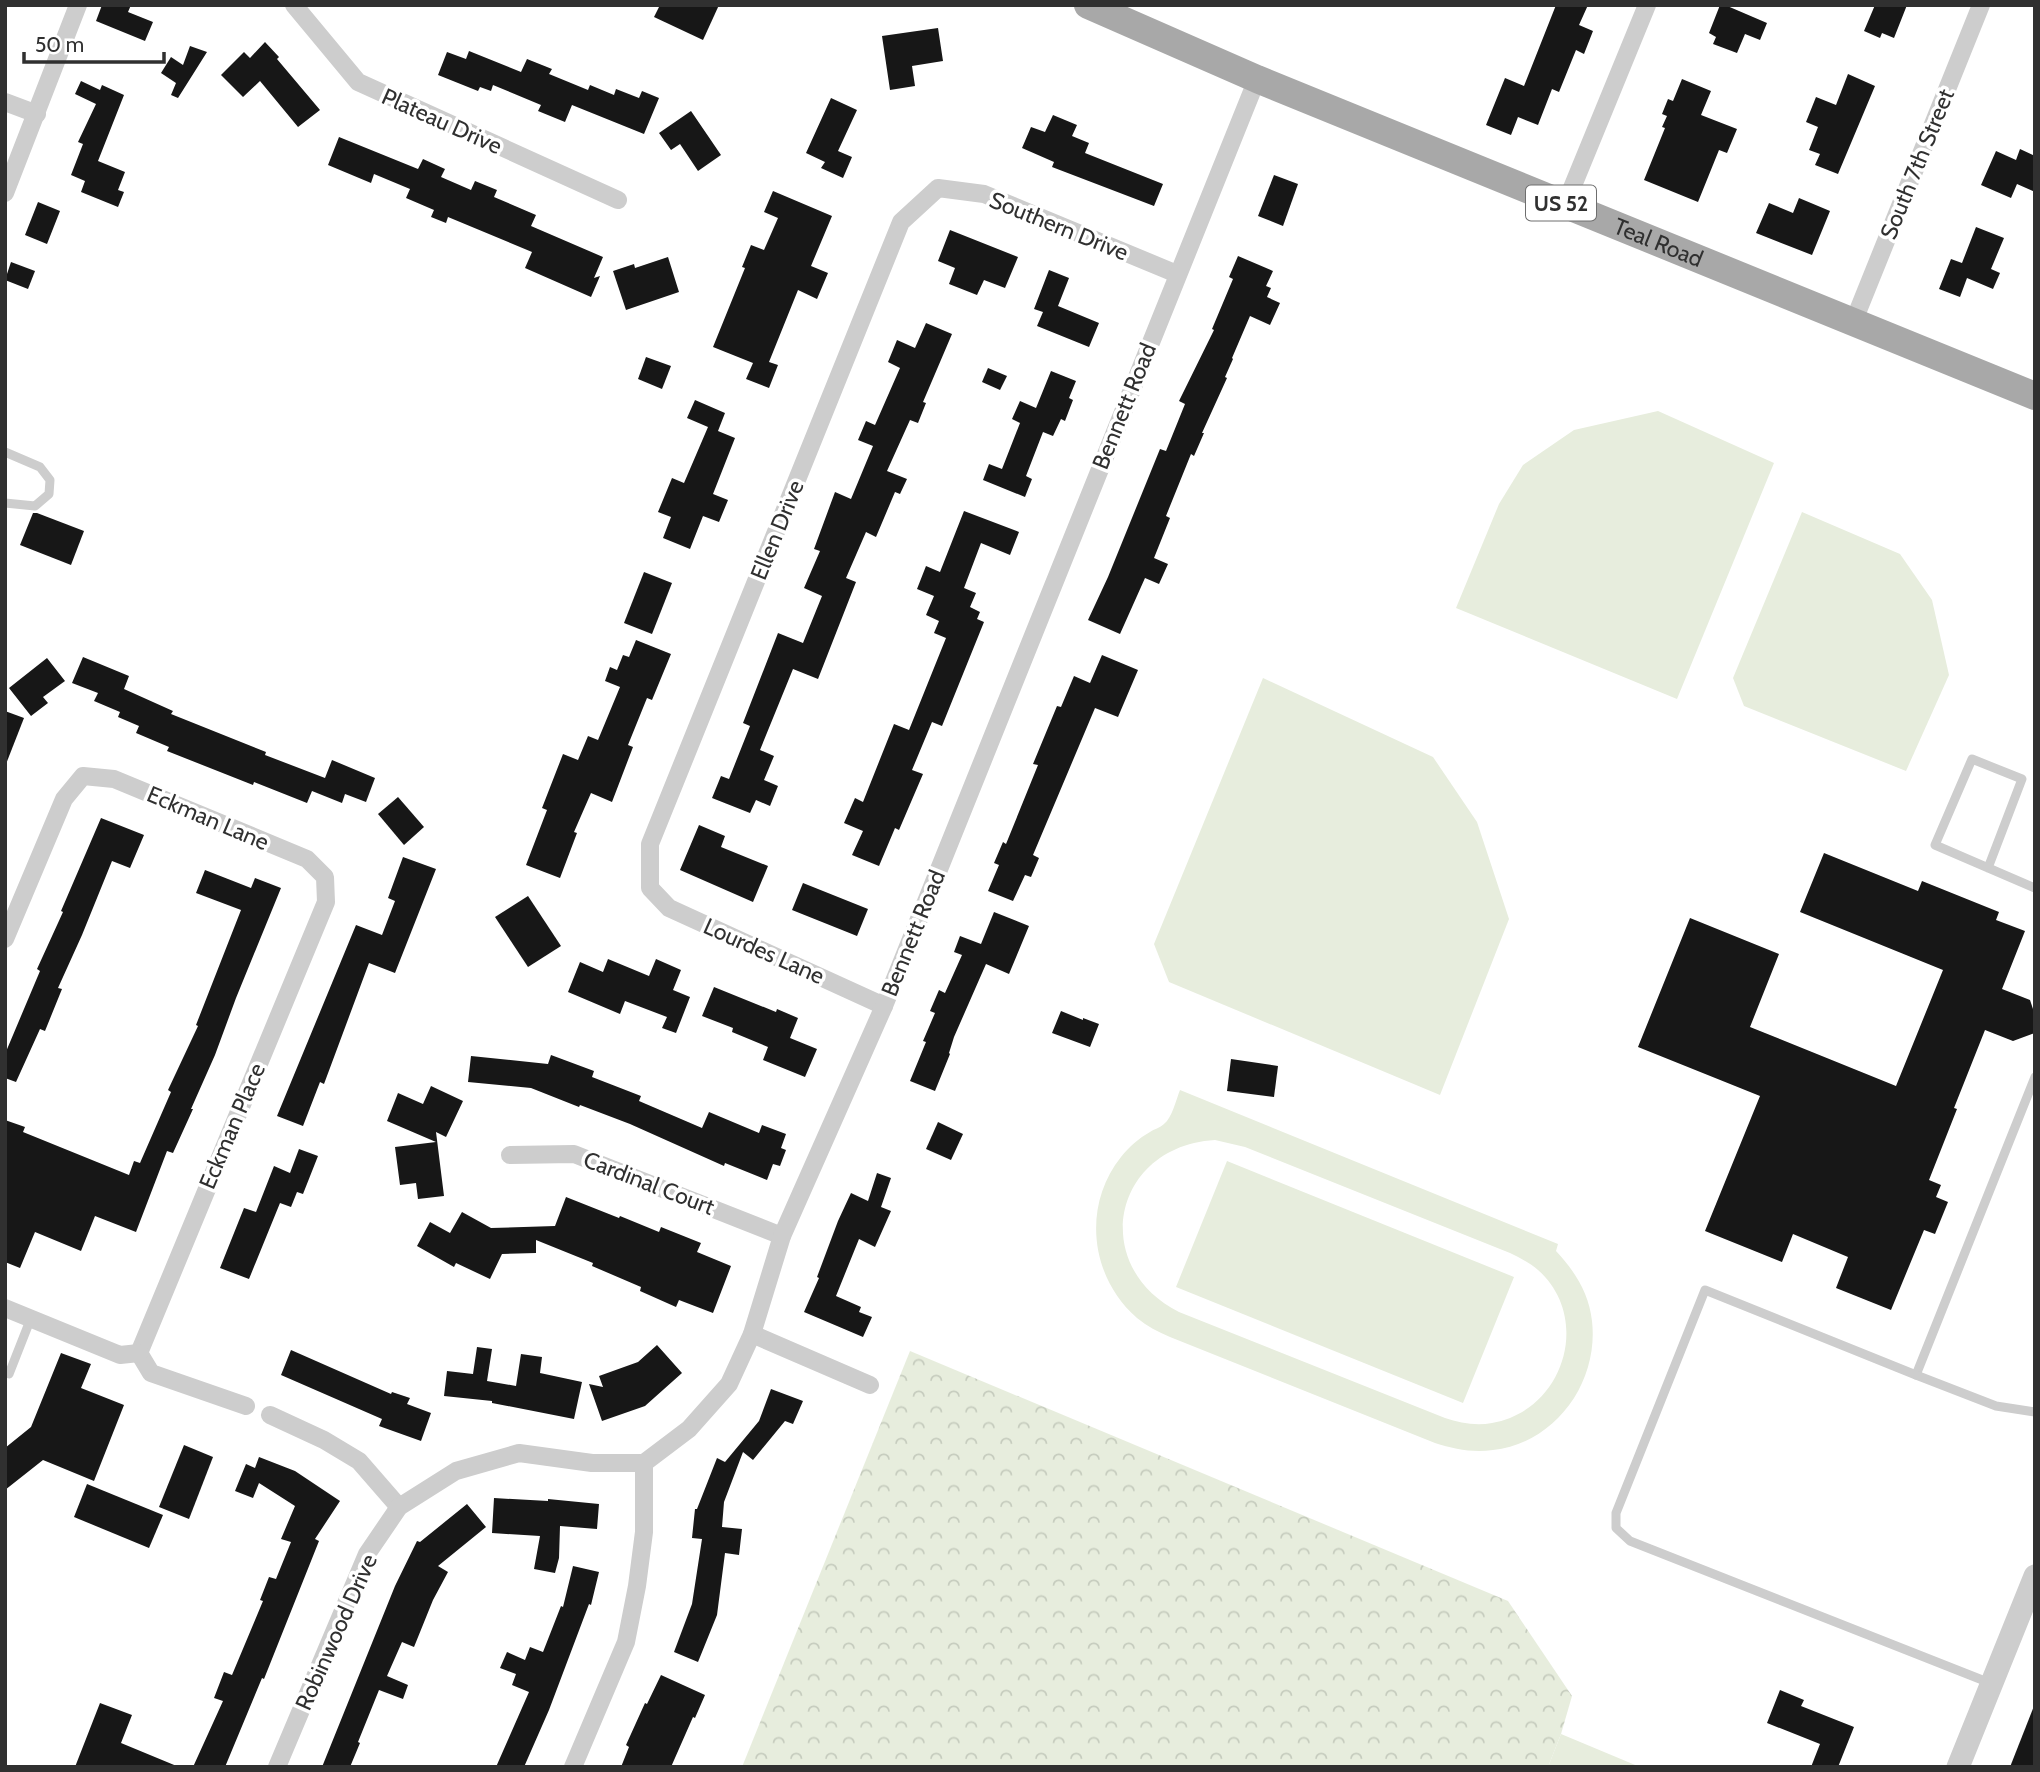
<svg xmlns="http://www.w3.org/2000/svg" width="2040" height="1772" font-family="Cabin,sans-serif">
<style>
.forest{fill:url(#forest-crowns)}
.park{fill:#e7eddd;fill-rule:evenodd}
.building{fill:#171717}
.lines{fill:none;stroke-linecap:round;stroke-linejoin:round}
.service{stroke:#cdcdcd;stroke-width:9}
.minor{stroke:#cdcdcd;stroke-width:18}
.tertiary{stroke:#cdcdcd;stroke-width:23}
.primary{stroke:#a8a8a8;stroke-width:28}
.labels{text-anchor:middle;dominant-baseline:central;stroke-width:7;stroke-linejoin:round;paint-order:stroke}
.shield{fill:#fff;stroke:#6e6e6e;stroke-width:2}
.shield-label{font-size:21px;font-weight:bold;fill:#303030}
.street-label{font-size:23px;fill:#303030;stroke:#fff}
</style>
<defs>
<pattern id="forest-crowns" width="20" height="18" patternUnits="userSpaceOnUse" patternTransform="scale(1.75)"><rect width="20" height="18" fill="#e7eddd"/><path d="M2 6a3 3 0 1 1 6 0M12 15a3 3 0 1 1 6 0" fill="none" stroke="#c6ccbe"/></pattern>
</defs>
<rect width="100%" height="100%" fill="#fff"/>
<path class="forest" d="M910,1351l598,250 64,95 -11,38 -13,33h-806z"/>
<g class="park">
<path d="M1658,411l116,52 -97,236 -221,-91 43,-104 24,-39 51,-35z"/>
<path d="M1802,512l98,42 32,46 17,75 -43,96 -162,-65 -11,-28z"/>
<path d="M1263,678l170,79 44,65 32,97 -69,176 -271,-113 -15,-38z"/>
<path d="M1180,1090l378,154 -2,7c18,19 33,42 36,70 7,61 -36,122 -99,129 -20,3 -39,-1 -58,-7l-265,-106c-12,-5 -23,-11 -33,-19 -47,-41 -55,-112 -16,-161 8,-10 18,-19 29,-25 4,-3 10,-4 14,-8 8,-6 12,-24 16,-34zM1215,1140l30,7 265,106c10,5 20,10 28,17 55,49 25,141 -46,153 -16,3 -32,0 -47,-5l-266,-106c-91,-46 -66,-166 36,-172z"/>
<path d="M1227,1161l287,116 -51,126 -287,-116z"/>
<path d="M1561,1734l79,33h-92z"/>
</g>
<g class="building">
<path d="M102,5h29l-3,7 25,10 -8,19 -49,-20z"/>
<path d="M660,5h59l-16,35 -49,-23z"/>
<path d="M1556,5h32l-9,20 14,6 -9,23 -8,-4 -17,42 -7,-3 -14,36 -20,-8 -7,18 -25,-10 19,-47 19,8z"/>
<path d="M1720,5h5l42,18 -7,17 -15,-6 -8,19 -24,-9 3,-7 -7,-4z"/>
<path d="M1875,5h32l-13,33 -12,-5 -2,5 -16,-7z"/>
<path d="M938,28l5,33 -31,5 3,20 -25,4 -8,-54z"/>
<path d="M265,42l14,15 -2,2 43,51 -22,17 -38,-46 -17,16 -22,-22 23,-23 6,6z"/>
<path d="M190,46l17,6 -29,46 -7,-3 5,-12 -15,-10 10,-16 12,8z"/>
<path d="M469,51l52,21 6,-13 25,10 -3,5 39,16 2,-5 24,10 2,-6 23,9 3,-7 17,7 -15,36 -72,-29 -7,17 -27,-11 3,-6 -48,-20 -2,6 -11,-4 -2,4 -40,-16 9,-23 19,7z"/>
<path d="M1848,74l27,12 -37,88 -23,-9 5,-11 -11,-4 9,-23 -12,-5 10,-25 20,8z"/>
<path d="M1682,79l29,12 -10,24 36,14 -10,24 -8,-3 -21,52 -54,-22 21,-52 -3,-1 5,-11 -5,-2 6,-15 5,2z"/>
<path d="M81,81l19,9 2,-5 22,10 -26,66 27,11 -7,18 6,2 -6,15 -37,-15 4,-11 -14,-6 12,-31 -5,-2 18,-38 -21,-10z"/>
<path d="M831,98l26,12 -19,41 14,6 -9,21 -22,-10 4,-6 -19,-9z"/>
<path d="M691,111l30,44 -23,16 -18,-27 -9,6 -12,-17z"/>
<path d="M1053,115l24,10 -5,11 17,7 -4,10 78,31 -9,22 -102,-39 2,-5 -32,-14 9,-21 14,5z"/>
<path d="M339,137l79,32 5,-10 22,10 -4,8 30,13 4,-9 22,9 -3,7 42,18 -5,11 72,31 -9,21 6,-2 -9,21 -66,-29 7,-16 -84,-35 -2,6 -15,-6 3,-7 -28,-12 4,-9 -36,-15 -3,9 -43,-18z"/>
<path d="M2020,149l15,7v36l-18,-8 -6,14 -30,-13 15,-34 20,9z"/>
<path d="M1274,175l24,9 -15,42 -25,-10z"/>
<path d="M773,191l59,25 -21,50 17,7 -11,26 -19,-9 -29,72 9,3 -9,23 -23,-9 7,-16 -40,-16 32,-79 -3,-1 9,-22 13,5 14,-32 -14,-6z"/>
<path d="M1799,198l31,13 -18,44 -56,-22 13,-30 24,10z"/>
<path d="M38,202l22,9 -13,33 -22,-9z"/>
<path d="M1976,227l28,11 -13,31 9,4 -7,16 -26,-11 -7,19 -21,-8 12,-30 11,4z"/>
<path d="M950,230l68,27 -13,31 -21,-8 -7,15 -28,-11 6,-16 -17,-7z"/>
<path d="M1238,256l35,15 -7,15 5,2 -4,9 13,6 -10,22 -20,-9 -18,42 1,1 -8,18 2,1 -25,55h2l-10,23 -3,-2 -25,62 4,2 -16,40 14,6 -9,20 -14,-6 -25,56 -32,-14 20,-43 52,-128 6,2 19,-47 -6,-3 35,-71 -2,-1 21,-50 -4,-2z"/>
<path d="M668,257l11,35 -53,18 -13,-39 21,-7 1,4z"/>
<path d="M11,262l24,9 -7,18 -23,-9z"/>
<path d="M1049,270l20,8 -11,28 41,17 -10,24 -52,-21 6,-14 -9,-3z"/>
<path d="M926,323l26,11 -29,68 3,1 -8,20 -8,-3 -23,51 20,8 -7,15 -5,-2 -19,45 -10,-5 -20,46 10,4 -38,97 -25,-10 -33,81 14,6 -10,24 14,6 -8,20 -14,-6 -6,13 -38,-15 9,-22 8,3 21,-53 -7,-3 35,-90 25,10 19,-47 -18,-8 16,-37 -6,-2 21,-57 16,7 22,-53 -15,-6 8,-19 9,4 25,-57 -12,-6 9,-22 18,8z"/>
<path d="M646,357l25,9 -9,23 -24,-10z"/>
<path d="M988,368l19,8 -7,14 -18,-8z"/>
<path d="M1051,371l25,10 -7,17 4,2 -8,21 -4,-2 -8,17 -10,-4 -17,44 6,3 -7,18 -42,-17 6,-16 13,5 18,-46 -8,-4 8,-18 16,7z"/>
<path d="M695,400l30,13 -7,18 17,7 -22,56 15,6 -9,22 -16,-6 -13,33 -27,-11 8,-21 -13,-5 14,-34 12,5 24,-56 -21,-9z"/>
<path d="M964,511l55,21 -9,23 -29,-12 -17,45 12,5 -6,14 10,5 -3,7 7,3 -42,104 -10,-4 -20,48 11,4 -24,56 -4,-2 -16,38 -27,-11 11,-24 -19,-8 11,-25 8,4 31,-78 15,6 37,-92 -12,-5 5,-12 -13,-6 8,-19 -17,-7 9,-23 14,6z"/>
<path d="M33,513h4l47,18 -13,34 -51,-20z"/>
<path d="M644,572l28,11 -20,51 -28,-11z"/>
<path d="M636,640l35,14 -19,46 -5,-2 -19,47 5,2 -21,55 -21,-9 -17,39 3,1 -17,45 -34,-13 21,-55 -5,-2 21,-54 15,6 10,-24 10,4 22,-53 -15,-6 5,-14 7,3 6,-15 6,2z"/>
<path d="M1102,655l36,15 -20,47 -23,-9 -62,147 6,3 -8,19 -6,-2 -12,26 -25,-10 11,-26 -5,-2 9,-21 3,2 32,-79 -5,-1 24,-58 4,1 13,-31 16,7z"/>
<path d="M83,657l46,19 -5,13 49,22 -2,3 95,38 -1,3 60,23 7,-18 43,18 -9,24 -21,-8 -3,9 -30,-12 -5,12 -53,-21 -1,3 -86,-34 2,-4 -33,-14 3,-7 -21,-9 2,-5 -26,-11 4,-8 -26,-10z"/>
<path d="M47,658l18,23 -22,16 5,6 -17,13 -22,-28z"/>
<path d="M5,711l19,7 -18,46h-1z"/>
<path d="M398,797l26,30 -20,18 -26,-31z"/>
<path d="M101,818l43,17 -14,33 -18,-7 -30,74 -24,53 4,1 -17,42 -5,-2 -24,53 -11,-4v-24l35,-83 -3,-2 26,-57 -2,-1z"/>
<path d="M699,825l26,11 -4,11 47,19 -15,36 -73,-32z"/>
<path d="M1824,853l94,38 4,-10 77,31 -3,8 29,11 -23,58 28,11 5,15v18l-22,8 -28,-11 -31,78 3,1 -28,71 12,5 -5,12 12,5 -13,32 -11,-4 -33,80 -55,-22 12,-31 -55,-23 -11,28 -77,-31 55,-135 -122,-49 52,-129 89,36 -29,73 146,59 47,-116 -143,-58z"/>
<path d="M403,857l33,12 -41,104 -26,-10 -45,121 -4,-2 -17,44 -26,-10 79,-191 26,10 13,-34 -7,-3z"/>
<path d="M205,870l46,18 4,-10 26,10 -45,110 -21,57 -24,54h2l-20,44 -6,-2 -31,81 -41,-16 -14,35 -46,-19 -15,36 -15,-6v-142l20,7 -2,5 106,43 5,-14 6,2 31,-71 -3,-2 30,-64 -2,-1 45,-115 -45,-17z"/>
<path d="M803,883l65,26 -11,27 -65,-26z"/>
<path d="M528,896l33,50 -33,21 -33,-50z"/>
<path d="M994,912l35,14 -20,48 -23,-10 -32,73 -5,16 1,1 -15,37 -25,-10 16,-39 -3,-1 12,-28 -5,-2 9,-21 6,3 17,-38 -8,-3 6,-16 21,8z"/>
<path d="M608,959l41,17 7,-17 25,11 -8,20 17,7 -14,36 -14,-5 5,-11 -42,-16 -5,13 -52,-22 12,-30 23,10z"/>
<path d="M714,987l62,25 1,-3 21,9 -8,20 27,11 -12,28 -42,-17 5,-13 -36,-15 1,-4 -31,-12z"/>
<path d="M1061,1011l22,9v-2l16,6 -9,23 -38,-14z"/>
<path d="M551,1055l43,16 -2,6 49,19 -2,5 63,27 7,-16 50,21 3,-8 24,9 -5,14 5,2 -6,16 -7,-2 -6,16 -42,-17 -1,3 -94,-42 -50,-19 -1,2 -48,-19 -63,-6 3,-26 77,8z"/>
<path d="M1231,1059l47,7 -4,31 -47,-6z"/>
<path d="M431,1086l32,15 -17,36 -10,-5 8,64 -26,3 -2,-16 -16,2 -5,-38 41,-5 -49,-21 11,-28 25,11z"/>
<path d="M938,1122l25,12 -12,26 -25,-11z"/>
<path d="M299,1149l19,7 -15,38 -6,-2 -6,15 -11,-4 -31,76 -29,-11 24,-60 12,4 18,-46 16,7z"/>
<path d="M877,1173l14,5 -10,29 10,4 -16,36 -16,-8 -23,57 25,11 -2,5 13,5 -9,20 -59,-25 15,-34 -2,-1 21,-56 13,-28 17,8z"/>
<path d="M566,1197l53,21 1,-2 39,16 2,-5 40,16 -4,9 34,14 -18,47 -34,-13 -3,7 -36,-16 1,-4 -49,-21 1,-3 -57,-23v13l-34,1 -12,25 -34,-16 -2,4 -37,-21 13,-24 20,11 12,-21 29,16 64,-2z"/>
<path d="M657,1345l25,28 -37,33 -43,15 -13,-37 14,3 -4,-11 39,-14z"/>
<path d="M477,1347l15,2 -5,32 29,5 5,-32 21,3 -2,16 42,9 -8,37 -82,-16v-2l-48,-5 3,-25 26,3z"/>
<path d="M291,1350l100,44 1,-2 18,6 -3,6 24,9 -10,28 -42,-15 3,-7 -101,-44z"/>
<path d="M61,1353l30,11 -10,24 43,17 -30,76 -51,-21 -38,30v-42l26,-21z"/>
<path d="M771,1389l32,12 -10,23 -8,-3 -32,39 -10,-8 -19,50 -2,25 20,2 -3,26 -14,-2 -8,62 -19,47 -24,-10 18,-48 10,-65 -10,-1 3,-29h2l20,-51 8,4 34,-41z"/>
<path d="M184,1445l29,12 -24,62 -30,-12z"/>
<path d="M259,1457l36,14 45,30 -25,38 4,2 -55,138 -2,-1 -37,89h-32l30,-66 -9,-3 10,-26 8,3 31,-74 -3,-1 9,-23 7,2 15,-37 -10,-3 14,-33 -36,-23 -6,15 -18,-7 11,-27 9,4z"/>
<path d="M87,1484l76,31 -14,33 -75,-31z"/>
<path d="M494,1498l54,3v-2l51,5 -2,25 -37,-3 -1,32 -4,15 -21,-4 6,-33 -48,-3z"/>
<path d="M467,1504l19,23 -48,39 10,6 -15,28 -19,47 -12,-5 -15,34 21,9 -5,14 -24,-9 -21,52 2,1 -10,24h-28l73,-181 22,-45 3,1z"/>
<path d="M573,1566l26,6 -8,33 -2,-1 -40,106 -25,57h-28l33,-75 -17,-7 4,-11 -16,-6 7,-16 18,8 5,-13 13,5 18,-46 2,1z"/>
<path d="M661,1675l44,20 -10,23 -2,-1 -22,50h-50l8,-20 -3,-2 19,-42 2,1z"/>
<path d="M1780,1690l24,10 -3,6 53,21 -16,40h-27l9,-23 -53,-21z"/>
<path d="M100,1703l32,12 -11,28 58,24h-104z"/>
<path d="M2034,1706l1,61h-25z"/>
</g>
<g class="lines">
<g class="service">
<path d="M5,452l35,15 10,13 -1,14 -14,12 -30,-3"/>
<path d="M1988,868l34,-89 -50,-20 -37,86 100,43"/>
<path d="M2035,1077l-119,298 80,31 39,6"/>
<path d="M5,1372l4,2 22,-56"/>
<path d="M1916,1375l-211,-85 -89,223v15l14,13 360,142"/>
</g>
<g class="minor">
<path d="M294,5l64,77 260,118"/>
<path d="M5,102l32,12"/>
<path d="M5,193l73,-188"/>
<path d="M1565,205l82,-200"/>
<path d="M1853,323l128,-318"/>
<path d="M5,939l59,-140 19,-23 31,3 193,80 18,18 1,25 -187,451 12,20 95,33"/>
<path d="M884,1006l-215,-98 -19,-20v-44l251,-622 37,-34 46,6 193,80"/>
<path d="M510,1155l64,-1 208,82"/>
<path d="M5,1308l115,47 19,-2"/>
<path d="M752,1334l118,51"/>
<path d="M270,1415l54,25 35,21 40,46"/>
<path d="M277,1767l90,-213 32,-47 57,-36 63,-18 73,10h52"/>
<path d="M573,1767l53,-125 11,-56 7,-54v-69l45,-34 40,-45 23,-50 30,-98 102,-230 373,-927"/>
</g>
<path class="tertiary" d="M1958,1767l77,-191"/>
<path class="primary" id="s1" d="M1088,5l169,74 778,317"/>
</g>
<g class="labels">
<rect class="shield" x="1526" y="185.5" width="70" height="35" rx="5"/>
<g class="shield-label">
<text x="1561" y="203">US 52</text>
</g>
<g class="street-label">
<text transform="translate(442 121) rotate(24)">Plateau Drive</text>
<text transform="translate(1917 164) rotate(-68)">South 7th Street</text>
<text transform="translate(1059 226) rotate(22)">Southern Drive</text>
<text stroke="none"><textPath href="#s1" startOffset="618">Teal Road</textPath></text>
<text transform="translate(1124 406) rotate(-68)">Bennett Road</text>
<text transform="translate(777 530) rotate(-68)">Ellen Drive</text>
<text transform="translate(208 818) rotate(23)">Eckman Lane</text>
<text transform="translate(913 933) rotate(-68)">Bennett Road</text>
<text transform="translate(764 951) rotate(24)">Lourdes Lane</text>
<text transform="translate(232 1126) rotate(-67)">Eckman Place</text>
<text transform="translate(649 1183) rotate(21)">Cardinal Court</text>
<text transform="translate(336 1632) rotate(-66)">Robinwood Drive</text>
</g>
</g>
<rect width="2040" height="1772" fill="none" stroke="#303030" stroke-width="14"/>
<path d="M24 52v10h140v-10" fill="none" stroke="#303030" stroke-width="3.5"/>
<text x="35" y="52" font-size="21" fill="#303030" stroke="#ffffff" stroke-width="5" paint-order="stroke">50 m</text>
</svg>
